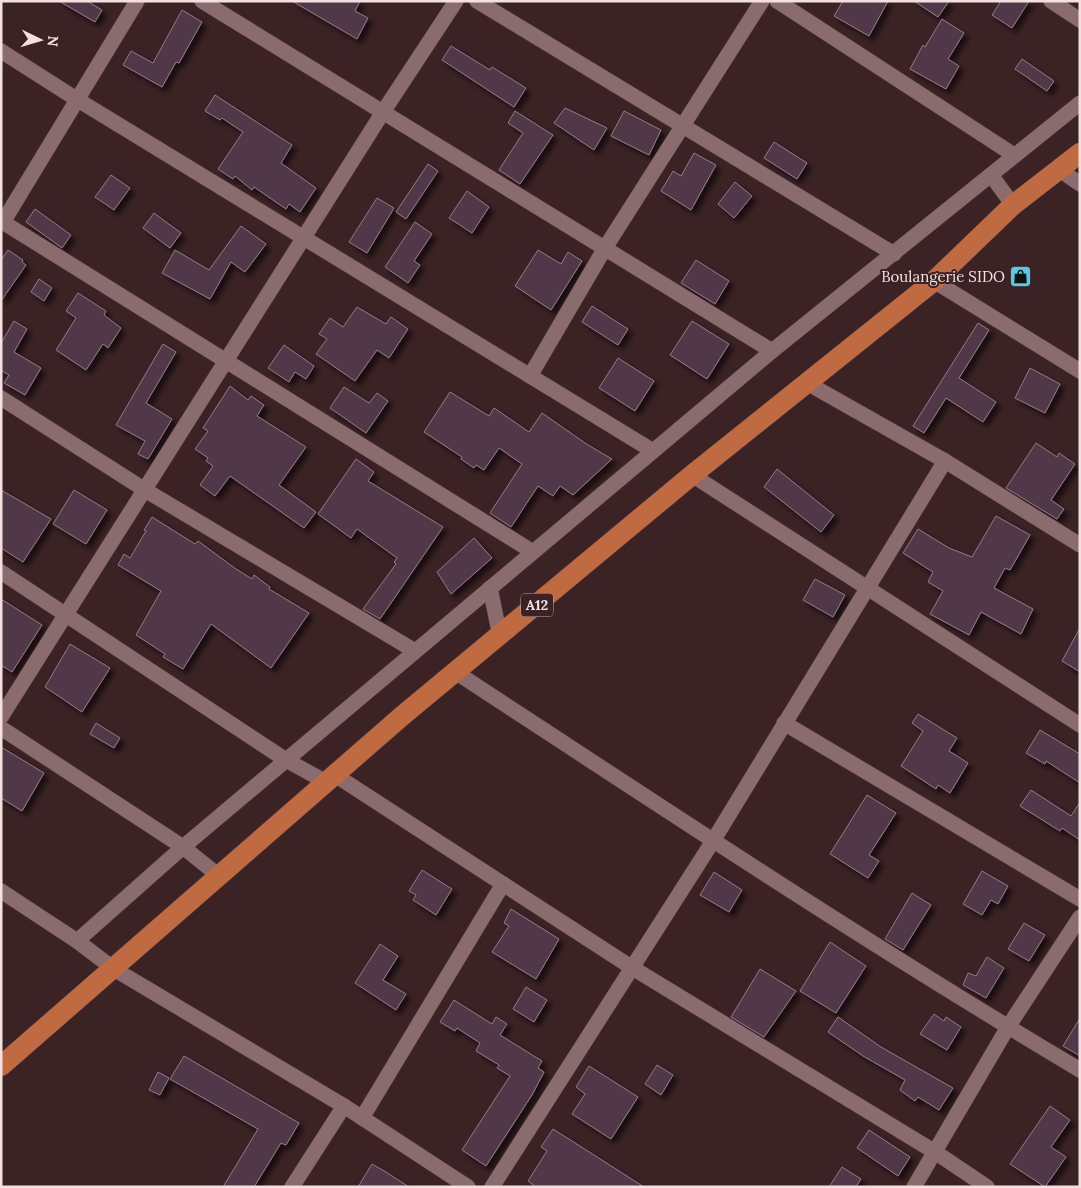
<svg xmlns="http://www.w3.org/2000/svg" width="1081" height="1188" font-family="Lora,serif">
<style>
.building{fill:#513948;stroke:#947989;filter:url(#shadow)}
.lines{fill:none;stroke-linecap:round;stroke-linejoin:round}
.minor-casing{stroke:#533e40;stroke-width:16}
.major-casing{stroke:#533e40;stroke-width:21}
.minor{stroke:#8b6c6e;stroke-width:15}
.major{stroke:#c06a42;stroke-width:20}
.labels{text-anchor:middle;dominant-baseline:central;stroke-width:4;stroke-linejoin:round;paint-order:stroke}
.shield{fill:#3b2224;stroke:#bca8a9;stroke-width:1}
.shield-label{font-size:14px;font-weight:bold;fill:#f3e1e2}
.poi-label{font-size:15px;fill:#f3e1e2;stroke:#3b2224;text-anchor:end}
</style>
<defs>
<filter id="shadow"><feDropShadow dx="4.5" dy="4.5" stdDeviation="2.5" flood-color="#0009"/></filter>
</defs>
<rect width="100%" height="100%" fill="#3b2224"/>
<g class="building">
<path d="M59,1h28l15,9 -7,12z"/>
<path d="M292,1h68l-5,10 13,7 -11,21z"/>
<path d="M843,1h45l-19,35 -35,-20z"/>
<path d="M914,1h35l-11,16z"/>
<path d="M1001,1h28l-17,27 -20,-13z"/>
<path d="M182,10l20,12 -23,41 -3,-1 -14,25 -39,-22 8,-14 22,12z"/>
<path d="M942,19l22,14 -16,26 11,7 -13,23 -36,-20 13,-24 2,2z"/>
<path d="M451,46l39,24 2,-3 34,21 -12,19 -72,-47z"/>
<path d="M1022,59l32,22 -7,10 -32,-22z"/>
<path d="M215,95l77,50 -11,18 35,25 -16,24 -11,-8 -3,5 -32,-22 -2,3 -17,-14 -2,3 -15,-10 25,-37 -21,-14 -2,2 -15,-9z"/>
<path d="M565,108l42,20 -13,22 -40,-27z"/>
<path d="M515,111l38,24 -33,49 -21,-14 24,-37 -15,-10z"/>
<path d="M624,111l37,19 -12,25 -38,-19z"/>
<path d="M774,142l33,21 -10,16 -33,-21z"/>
<path d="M694,153l22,12 -25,45 -30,-19 12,-20 8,5z"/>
<path d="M428,164l10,7 -32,48 -10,-7z"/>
<path d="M111,175l19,13 -16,22 -19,-13z"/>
<path d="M735,182l17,14 -18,22 -16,-14z"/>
<path d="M467,191l22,16 -17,26 -23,-15z"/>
<path d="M377,198l17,10 -27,45 -18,-11z"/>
<path d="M35,209l36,26 -9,13 -36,-26z"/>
<path d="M154,213l27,20 -11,15 -27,-20z"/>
<path d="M415,222l17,12 -18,27 6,4 -12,18 -23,-16z"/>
<path d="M241,226l25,18 -21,28 -14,-10 -21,37 -48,-26 13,-23 34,20z"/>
<path d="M8,250l15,10 -1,2 4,3 -25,36v-41z"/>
<path d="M538,250l23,14 7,-12 14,9 -31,49 -36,-24z"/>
<path d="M696,260l33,21 -14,23 -34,-21z"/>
<path d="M39,279l13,9 -8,13 -13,-9z"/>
<path d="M78,293l28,18 -2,4 17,13 -13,20 -5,-4 -17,26 -30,-20 20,-32 -10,-7z"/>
<path d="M592,306l36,23 -10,16 -36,-23z"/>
<path d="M357,307l29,17 5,-7 17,12 -19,29 -12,-8 -22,31 -39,-27 11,-15 -8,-5 11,-16 13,9z"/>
<path d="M14,321l13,8 -13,23 27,16 -16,27 -21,-12 5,-8 -7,-4 -1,2v-30z"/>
<path d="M692,321l37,23 -22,35 -37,-24z"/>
<path d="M978,323l11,7 -30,48 37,24 -13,20 -37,-24 -22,35 -11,-7z"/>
<path d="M163,344l13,8 -30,51 26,16 -24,40 -10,-5 7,-13 -29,-16z"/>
<path d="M284,345l30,21 -8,13 -11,-7 -6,10 -21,-14z"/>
<path d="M618,358l36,23 -19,30 -36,-23z"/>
<path d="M1030,368l30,16 -15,29 -30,-15z"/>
<path d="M230,386l18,14 3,-4 13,9 -7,11 49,31 -27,38 37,27 -12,16 -74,-52 -15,20 -15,-11 13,-19 -7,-5 2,-3 -13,-9 13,-18 -5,-3z"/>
<path d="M344,387l25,16 8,-10 11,8 -22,32 -36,-25z"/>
<path d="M450,392l39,24 5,-8 35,24 13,-19 46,32 24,14 -39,36 -13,-9 -7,10 -15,-10 -27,41 -21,-14 32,-49 -23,-16 -15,22 -8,-5 -2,3 -13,-9 1,-2 -38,-25z"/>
<path d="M1036,443l21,14 2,-4 16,11 -24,36 13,9 -7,10 -51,-31z"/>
<path d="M356,459l18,13 -6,9 75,46 -63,92 -17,-10 33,-45 -2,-2 3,-4 -40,-29 -6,9 -33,-24z"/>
<path d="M777,469l57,46 -13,17 -57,-45z"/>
<path d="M1,490l50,29 -28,43 -22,-14z"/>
<path d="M74,490l33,20 -21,34 -33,-20z"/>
<path d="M996,516l34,19 -20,35 -5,-2 -11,20 39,21 -12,25 -40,-22 -12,23 -39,-21 13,-23 -15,-9 5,-10 -30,-19 15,-24 31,19 23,9z"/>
<path d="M152,517l43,27 3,-3 38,28 16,10 2,-4 16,12 -1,2 40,24 -38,55 -60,-44 -28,45 -20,-12 2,-3 -29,-19 25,-44 -43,-26 6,-11 6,4 16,-27 -2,-1z"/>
<path d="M474,538l18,20 -41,36 -14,-22z"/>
<path d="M815,579l30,16 -12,22 -30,-17z"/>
<path d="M1,599l41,26 -30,47 -11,-7z"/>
<path d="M1080,628v44l-18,-11z"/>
<path d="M70,644l40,24 -28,44 -37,-25z"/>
<path d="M918,714l39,24 -8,13 19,12 -18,30 -12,-8 -2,4 -35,-23 22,-35 -11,-8z"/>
<path d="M96,723l24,15 -6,10 -24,-14z"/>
<path d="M1040,730l40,24v29l-34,-22 -1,3 -19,-11z"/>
<path d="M1,747l43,26 -22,38 -21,-13z"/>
<path d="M1031,790l40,26 9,-14v38l-18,-12 -2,3 -40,-25z"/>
<path d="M867,795l29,18 -27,42 10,6 -11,17 -38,-24z"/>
<path d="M422,870l30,19 -16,26 -23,-15 3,-5 -7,-4z"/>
<path d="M982,871l26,15 -10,18 -7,-4 -9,15 -19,-11z"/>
<path d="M714,872l28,18 -13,22 -29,-17z"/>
<path d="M912,893l19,12 -28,45 -18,-11z"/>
<path d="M511,909l48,30 -23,40 -44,-27 17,-26 -5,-3z"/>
<path d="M1024,923l21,12 -16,26 -21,-12z"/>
<path d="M830,942l36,24 -30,47 -36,-22z"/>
<path d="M380,944l18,12 -15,24 23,14 -10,16 -41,-27z"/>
<path d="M987,957l17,11 -18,30 -23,-13 5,-12 8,3z"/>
<path d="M760,969l36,22 -32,46 -33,-20z"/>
<path d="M526,987l21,13 -13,22 -21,-13z"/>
<path d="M454,1000l38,24 4,-7 11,7 -7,11 42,26 -4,7 6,4 -12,23 -46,71 -24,-16 48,-74 -13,-8 2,-3 -23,-14 4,-8 -23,-15 -2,3 -15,-9z"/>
<path d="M934,1014l10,7 2,-4 15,10 -14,23 -27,-16z"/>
<path d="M838,1017l43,30 72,41 -14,22 -21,-13 -3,4 -15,-11 5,-10 -42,-24 -35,-24z"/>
<path d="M1080,1018v38l-17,-10z"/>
<path d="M184,1056l115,67 -13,22 -5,-2 -27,44h-31l35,-58 -88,-50z"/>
<path d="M657,1065l16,10 -12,20 -16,-11z"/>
<path d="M589,1066l49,31 -27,42 -39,-25 13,-20 -9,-7z"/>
<path d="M158,1072l11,6 -9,17 -11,-5z"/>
<path d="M1050,1106l20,14 -19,27 15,10 -21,30 -35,-23z"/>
<path d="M553,1129l41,26 50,32h-108l-8,-6 19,-30 -6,-4z"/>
<path d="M869,1130l41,27 -12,19 -41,-28z"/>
<path d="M372,1164l14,8 23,15h-51z"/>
<path d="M842,1167l19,12 -5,8h-27z"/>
</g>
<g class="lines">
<defs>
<g id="minor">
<path d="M202,1l570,350"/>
<path d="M477,1l417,253"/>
<path d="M777,1l237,154"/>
<path d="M1051,1l29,19"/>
<path d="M1,51l77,49 575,351"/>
<path d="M1060,170l20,14"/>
<path d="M991,175l22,30"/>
<path d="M1,221l532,331"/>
<path d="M3,222l134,-221"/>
<path d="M934,281l146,90"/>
<path d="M530,376l75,-128 157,-247"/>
<path d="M807,383l138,78 135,84"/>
<path d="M1,398l144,92 270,161"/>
<path d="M692,475l388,250"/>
<path d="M1,572l285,188 40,22"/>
<path d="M490,588l10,48"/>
<path d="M457,673c206,135 411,271 623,397"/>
<path d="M1,717l382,-605 73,-111"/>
<path d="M784,723l296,176"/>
<path d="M1,728l182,119 36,29"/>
<path d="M335,775l296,192 304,185 52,35"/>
<path d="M1,891l76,50 37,28 230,137 124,81"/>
<path d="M77,941l106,-94 589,-496 308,-248"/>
<path d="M362,1118l141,-234"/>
<path d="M292,1187l52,-81"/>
<path d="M492,1187l221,-346 232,-380"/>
<path d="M914,1187l94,-160 72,-110"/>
</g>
<path id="major" d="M1,1066l401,-350 290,-241 242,-194 79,-76 67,-52"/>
</defs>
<use href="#minor" class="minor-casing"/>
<use href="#major" class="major-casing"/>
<use href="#minor" class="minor"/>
<use href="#major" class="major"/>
</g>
<defs>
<symbol id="shop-square" viewBox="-11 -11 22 22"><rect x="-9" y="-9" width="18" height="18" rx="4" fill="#58c8e4" stroke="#3b2224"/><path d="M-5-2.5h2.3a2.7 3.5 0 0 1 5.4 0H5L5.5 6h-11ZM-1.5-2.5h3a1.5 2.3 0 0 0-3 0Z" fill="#111"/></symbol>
</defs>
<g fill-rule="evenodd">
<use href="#shop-square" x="1008" y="264" width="25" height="25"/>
</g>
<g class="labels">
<rect class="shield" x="521" y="593.5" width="32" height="23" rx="4"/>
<g class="shield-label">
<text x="537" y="605">A12</text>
</g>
<g class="poi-label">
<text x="1005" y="276">Boulangerie SIDO</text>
</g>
</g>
<rect width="1081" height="1188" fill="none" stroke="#f3e1e2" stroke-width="5"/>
<g transform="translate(40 40) rotate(95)" stroke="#3b2224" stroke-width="4" paint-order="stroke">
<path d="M0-4L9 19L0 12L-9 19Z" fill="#f3e1e2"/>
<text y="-8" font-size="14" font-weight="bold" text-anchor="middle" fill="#f3e1e2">N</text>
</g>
</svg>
